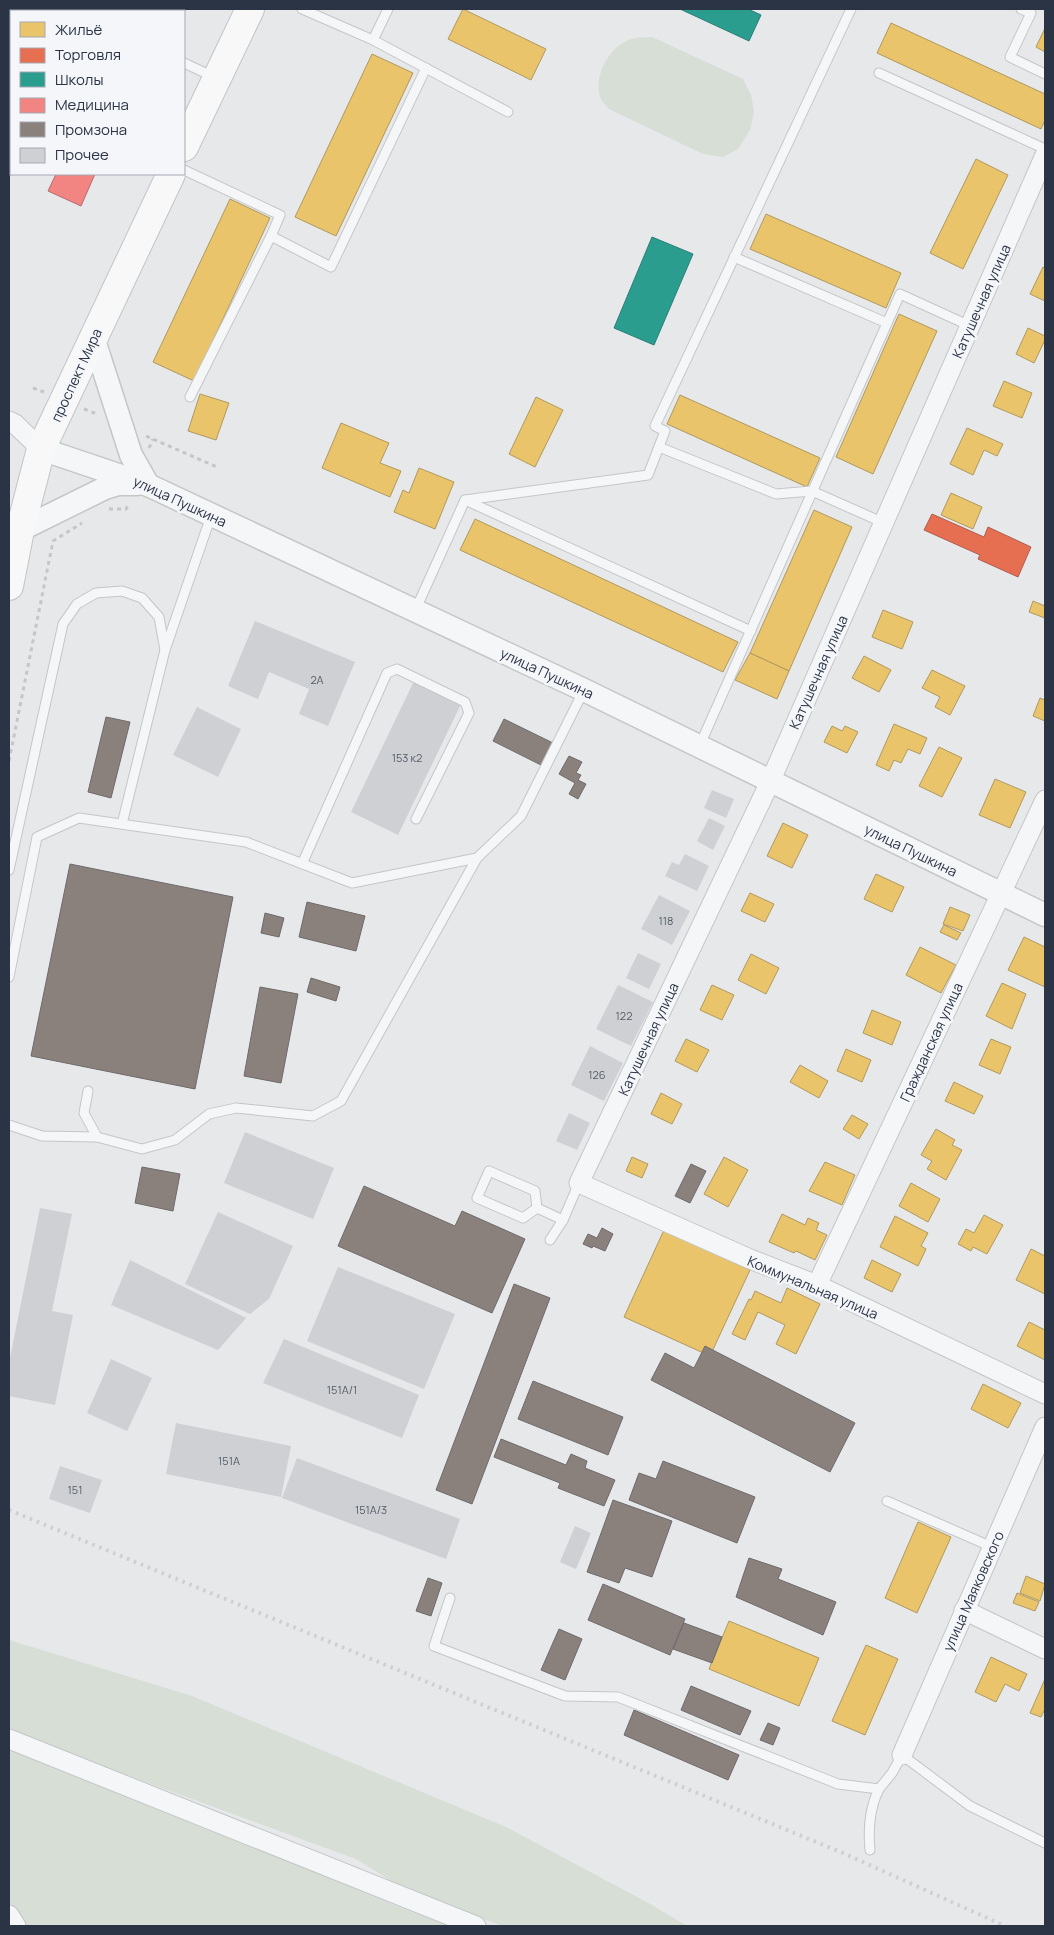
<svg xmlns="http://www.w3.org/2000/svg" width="1054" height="1935" font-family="Manrope,sans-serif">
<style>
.green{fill:#d6ded6}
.homes{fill:#e9c46a;stroke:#b0995f}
.shops{fill:#e76f51;stroke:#af5d4d}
.schools{fill:#2a9d8f;stroke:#2a7e79}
.health{fill:#f28482;stroke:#b66c70}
.industry{fill:#8a817c;stroke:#6e6a6c}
.building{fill:#ced0d3}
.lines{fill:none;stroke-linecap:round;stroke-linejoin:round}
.service-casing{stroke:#c4c6c8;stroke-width:11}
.minor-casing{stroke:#c4c6c8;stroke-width:21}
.tertiary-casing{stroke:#c4c6c8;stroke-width:25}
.primary-casing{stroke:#c2c5c8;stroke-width:30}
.path{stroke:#c5c6ca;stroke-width:3;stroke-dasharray:4 4;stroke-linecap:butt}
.service{stroke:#f5f6f7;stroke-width:9}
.minor{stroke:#f5f6f7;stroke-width:19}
.tertiary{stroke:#f5f6f7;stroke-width:22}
.primary{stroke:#f8f8f8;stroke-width:28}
.rail{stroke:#cecfd2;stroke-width:4;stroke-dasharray:2.5 5;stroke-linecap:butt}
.labels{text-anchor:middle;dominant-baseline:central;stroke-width:5;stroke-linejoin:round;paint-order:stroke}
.number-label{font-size:11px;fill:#545c69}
.street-label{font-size:14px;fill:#2b3445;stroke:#f4f6f9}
</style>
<rect width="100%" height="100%" fill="#e6e8ea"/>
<g class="green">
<path d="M652,37l91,42 8,16 3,16 -4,19 -12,19 -15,8 -20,-3 -94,-45c-3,-4 -8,-8 -9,-13 -7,-23 13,-55 36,-58 5,-1 11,-1 16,-1z"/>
<path d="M9,1640l183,56 314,131 146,78 35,21h-184l-94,-34 -53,-33 -347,-127z"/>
<path d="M9,1746l392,162 48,18h-425l-15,-25z"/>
</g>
<g class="homes">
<path d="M463,9l83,40 -15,31 -83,-41z"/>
<path d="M891,23l154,71v26l-4,9 -164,-76z"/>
<path d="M1045,28v24l-9,-5z"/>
<path d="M372,54l41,19 -77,163 -41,-19z"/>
<path d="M976,159l32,16 -45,94 -33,-16z"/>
<path d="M230,199l40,19 -76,163 -41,-19z"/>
<path d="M766,214l135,59 -15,35 -136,-59z"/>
<path d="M1043,267l2,1v33l-15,-7z"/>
<path d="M899,314l38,17 -64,143 -37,-17z"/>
<path d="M1028,328l17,8v4l-11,23 -18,-9z"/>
<path d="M1004,381l28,12 -10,25 -29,-12z"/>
<path d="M200,394l29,9 -13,37 -28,-9z"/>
<path d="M680,395l140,63 -13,29 -140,-63z"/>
<path d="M536,397l27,13 -28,57 -26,-13z"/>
<path d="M341,423l48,20 -9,20 21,8 -11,26 -68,-29z"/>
<path d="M967,428l36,16 -6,12 -13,-6 -11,25 -23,-11z"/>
<path d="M419,468l35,14 -19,47 -41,-17 9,-22 6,3z"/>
<path d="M951,493l31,14 -9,22 -32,-14z"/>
<path d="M814,510l38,17 -63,144 -39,-18z"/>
<path d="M475,519l263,123 -15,30 -263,-122z"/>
<path d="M1033,601l12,5v12l-16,-6z"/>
<path d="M883,610l30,12 -11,27 -30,-12z"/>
<path d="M750,653l39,18 -12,28 -42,-19z"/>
<path d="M864,656l27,14 -12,22 -27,-14z"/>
<path d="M932,670l33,16 -15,29 -15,-8 5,-10 -18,-9z"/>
<path d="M1040,698l5,2v21l-12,-5z"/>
<path d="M894,724l33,14 -7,16 -12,-5 -7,14 -7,-3 -5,11 -13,-6z"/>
<path d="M832,726l10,5 3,-5 13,6 -11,21 -23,-11z"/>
<path d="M939,747l23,11 -20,39 -23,-11z"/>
<path d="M995,779l31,13 -16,36 -31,-13z"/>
<path d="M783,823l25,12 -16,33 -25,-12z"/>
<path d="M876,874l28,13 -12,25 -28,-13z"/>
<path d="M750,893l24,11 -9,18 -24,-11z"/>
<path d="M950,907l20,8 -7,16 -20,-7z"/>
<path d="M944,925l17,8 -4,7 -17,-8z"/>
<path d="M1024,937l21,10v40l-37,-17z"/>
<path d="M920,947l36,18 -15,28 -35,-18z"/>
<path d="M751,954l28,14 -13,26 -28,-14z"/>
<path d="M1002,983l24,11 -14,35 -26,-13z"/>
<path d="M712,985l22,10 -12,25 -22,-10z"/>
<path d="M872,1010l29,12 -9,23 -29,-12z"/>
<path d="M686,1039l23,11 -12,22 -22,-11z"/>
<path d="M991,1039l20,8 -11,27 -21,-9z"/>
<path d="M846,1049l25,11 -9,22 -25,-11z"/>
<path d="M800,1065l28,16 -9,17 -29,-16z"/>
<path d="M954,1082l29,14 -9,18 -29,-13z"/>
<path d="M661,1093l21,11 -10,20 -21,-10z"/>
<path d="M852,1115l16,9 -9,15 -16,-10z"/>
<path d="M936,1129l19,11 -3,5 10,5 -16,30 -19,-11 5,-8 -11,-6z"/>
<path d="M632,1157l16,7 -6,14 -16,-7z"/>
<path d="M724,1157l24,13 -20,37 -24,-13z"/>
<path d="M825,1162l30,13 -13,30 -33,-14z"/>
<path d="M911,1183l29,16 -12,23 -29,-16z"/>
<path d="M782,1214l23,11 3,-7 11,5 -3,7 11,5 -12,25 -19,-9 -2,2 -25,-11z"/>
<path d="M984,1215l19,10 -16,29 -14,-7 -2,4 -13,-7 8,-15 8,4z"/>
<path d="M895,1216l33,17 -7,13 5,3 -8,17 -38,-19z"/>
<path d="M664,1230l86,40 -40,86 -86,-39z"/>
<path d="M1031,1249l14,7v38l-29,-14z"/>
<path d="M872,1260l29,14 -9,18 -28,-14z"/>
<path d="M787,1288l33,16 -24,50 -20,-10 9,-19 -27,-13 -13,28 -13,-6 17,-35 2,1 4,-9 26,12z"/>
<path d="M1029,1322l16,8v30l-28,-14z"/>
<path d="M983,1384l38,19 -13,25 -37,-19z"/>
<path d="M918,1522l33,15 -34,76 -32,-15z"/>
<path d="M1026,1576l19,8 -5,17 -20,-8z"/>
<path d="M1017,1593l22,9 -4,9 -22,-8z"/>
<path d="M729,1621l90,37 -20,48 -90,-37z"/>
<path d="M866,1645l32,14 -33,76 -33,-14z"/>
<path d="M991,1657l36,17 -8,17 -14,-7 -9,18 -21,-10z"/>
<path d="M1045,1679v30l-4,8 -11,-4z"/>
</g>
<path class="shops" d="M932,514l52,23 4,-10 43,20 -13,30 -40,-18 2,-4 -56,-25z"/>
<g class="schools">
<path d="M680,9h68l13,6 -12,26z"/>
<path d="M652,237l41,17 -39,91 -40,-17z"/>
</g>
<path class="health" d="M56,174h39l-14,32 -33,-15z"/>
<g class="industry">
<path d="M106,717l24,5 -19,76 -23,-6z"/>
<path d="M504,719l49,24 -12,22 -48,-24z"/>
<path d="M569,756l13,6 -6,11 5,2 -3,5 8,4 -8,15 -9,-5 6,-11 -16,-9z"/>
<path d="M70,864l163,33 -38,192 -164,-33z"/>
<path d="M307,902l58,14 -9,35 -57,-14z"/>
<path d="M265,913l19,5 -5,19 -18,-4z"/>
<path d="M311,978l29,9 -4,14 -29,-9z"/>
<path d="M260,987l38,7 -17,89 -37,-7z"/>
<path d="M691,1164l15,7 -16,32 -15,-7z"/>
<path d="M142,1167l38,7 -7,37 -38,-8z"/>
<path d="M364,1186l91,40 7,-15 63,28 -33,74 -154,-67z"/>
<path d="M602,1228l11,6 -8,17 -12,-5 -1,2 -9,-4 5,-10 9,4z"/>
<path d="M514,1284l36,14 -78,206 -36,-14z"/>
<path d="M705,1346l150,77 -25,49 -179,-92 14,-27 29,15z"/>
<path d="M533,1381l90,36 -15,38 -90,-36z"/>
<path d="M501,1439l65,26 5,-11 16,7 -2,7 30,12 -11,26 -46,-18 2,-5 -66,-26z"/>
<path d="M663,1461l92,36 -18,46 -108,-43 10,-27 17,6z"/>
<path d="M613,1500l59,21 -20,56 -27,-9 -6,15 -32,-11z"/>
<path d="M749,1558l33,11 -4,10 58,23 -13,33 -87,-38z"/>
<path d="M428,1578l14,5 -11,33 -15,-5z"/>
<path d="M603,1584l82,35 -15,36 -82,-35z"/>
<path d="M684,1623l38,14 -10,26 -39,-14z"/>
<path d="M559,1629l23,10 -17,41 -24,-10z"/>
<path d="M691,1686l60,25 -11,24 -59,-25z"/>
<path d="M634,1710l105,45 -11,25 -104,-45z"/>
<path d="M768,1723l12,5 -7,17 -13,-5z"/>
</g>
<g class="building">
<path d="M255,621l100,41 -27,64 -29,-12 10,-25 -40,-17 -11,27 -30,-13z"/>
<path d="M415,679l47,23 -64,133 -47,-23z"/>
<path d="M197,707l44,22 -23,48 -45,-22z"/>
<path d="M712,790l22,9 -8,19 -22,-10z"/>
<path d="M709,818l16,8 -12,24 -16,-9z"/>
<path d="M685,854l24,12 -12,25 -32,-15 7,-14 7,3z"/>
<path d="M659,895l31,16 -18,34 -31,-16z"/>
<path d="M638,953l23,11 -12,25 -23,-11z"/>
<path d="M618,985l35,17 -22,44 -35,-17z"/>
<path d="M590,1046l33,17 -19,38 -33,-16z"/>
<path d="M569,1113l21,10 -13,27 -21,-9z"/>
<path d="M245,1132l89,36 -21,51 -89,-36z"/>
<path d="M40,1208l32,6 -20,97 21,4 -18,90 -46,-9v-33z"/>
<path d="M218,1212l75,34 -24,53 -19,15 -65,-30z"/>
<path d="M130,1260l116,58 -28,32 -107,-45z"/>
<path d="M338,1267l117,47 -31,75 -117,-48z"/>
<path d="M284,1339l135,56 -17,43 -139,-55z"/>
<path d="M111,1359l41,19 -25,53 -40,-18z"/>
<path d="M176,1423l115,23 -10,51 -115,-23z"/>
<path d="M297,1458l163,61 -14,40 -164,-61z"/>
<path d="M60,1466l42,14 -12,33 -41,-14z"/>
<path d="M575,1526l16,7 -15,36 -16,-7z"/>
</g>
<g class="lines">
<defs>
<g id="service">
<path d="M76,9l5,2"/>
<path d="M302,9l71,31 135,72"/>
<path d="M1021,9l10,4 -21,44 35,17"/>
<path d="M62,11l1,-2"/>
<path d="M373,40l15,-31"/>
<path d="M184,63l30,14"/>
<path d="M879,73l166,76"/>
<path d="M9,80h2"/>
<path d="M184,170l96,45 -9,21"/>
<path d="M734,257l153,66"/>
<path d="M190,397l81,-161 60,31 95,-199"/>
<path d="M659,447l117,47 36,-3 72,32"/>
<path d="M465,500l286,131"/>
<path d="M415,611l50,-111 183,-25 17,-44 -10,-5 196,-417"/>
<path d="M165,650l46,-134"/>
<path d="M699,747l201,-453 70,32"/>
<path d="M302,864l85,-191 10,-4 68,33 4,11 -53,106"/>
<path d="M9,870l54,-246 14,-20 19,-11 26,-2 20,7 17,19 6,33 -43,174"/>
<path d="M9,977l28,-140 42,-19 167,24 106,41 125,-25"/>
<path d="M88,1091l-4,22 13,24 45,12 33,-9 34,-26 27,-6 77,8 28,-15 136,-243 44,-42 63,-126"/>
<path d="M9,1125l33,11 55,1"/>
<path d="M537,1208l-14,10 -46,-20 12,-27 46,20 2,17 26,12"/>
<path d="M550,1240l13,-20 16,-37"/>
<path d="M887,1501l105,46"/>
<path d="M450,1598l-16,48 131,50 53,1 220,87 41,5 13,-16 10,-18 68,51 75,37"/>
<path d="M870,1850c-2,-21 -1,-41 9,-61"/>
</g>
<g id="minor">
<path d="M1045,155l-275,627 -191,401 171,76 67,26 228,109"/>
<path d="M9,421l6,3 26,25"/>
<path d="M817,1285l228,-485"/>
<path d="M964,1610l81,39"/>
<path d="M9,1739l467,187"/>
<path d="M902,1755l143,-328"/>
<path d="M9,1915l7,11"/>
</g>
<g id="tertiary">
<path d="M93,337l38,118 17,30"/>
<path d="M41,449l107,36 436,205 461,225"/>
<path d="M20,530l85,-42 13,-4h19"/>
</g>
<g id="primary">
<path d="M184,147l66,-138"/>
<path d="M9,586l11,-56 21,-81 130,-275"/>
</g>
</defs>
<use href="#service" class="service-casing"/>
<use href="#minor" class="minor-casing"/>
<use href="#tertiary" class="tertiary-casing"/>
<use href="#primary" class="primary-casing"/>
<g class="path">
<path d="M33,388l11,4"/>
<path d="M84,409l13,5"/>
<path d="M146,436l71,31"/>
<path d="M149,448l4,-9"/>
<path d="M109,509h17l3,-6"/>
<path d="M9,761l44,-220 29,-18"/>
</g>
<use href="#service" class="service"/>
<use href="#minor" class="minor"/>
<use href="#tertiary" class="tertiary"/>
<use href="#primary" class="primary"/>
<path class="rail" d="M9,1510l834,343 162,73"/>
</g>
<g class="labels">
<g class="number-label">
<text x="317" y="679">2А</text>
<text x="407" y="757">153 к2</text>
<text x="666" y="920">118</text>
<text x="624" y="1015">122</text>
<text x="597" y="1074">126</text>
<text x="342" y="1389">151А/1</text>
<text x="229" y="1460">151А</text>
<text x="75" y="1489">151</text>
<text x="371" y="1509">151А/3</text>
</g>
<g class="street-label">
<text transform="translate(981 301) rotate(-66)">Катушечная улица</text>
<text transform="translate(76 375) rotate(-65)">проспект Мира</text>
<text transform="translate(180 501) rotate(25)">улица Пушкина</text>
<text transform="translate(818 672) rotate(-66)">Катушечная улица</text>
<text transform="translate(547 673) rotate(25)">улица Пушкина</text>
<text transform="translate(911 850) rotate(26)">улица Пушкина</text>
<text transform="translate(648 1039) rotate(-65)">Катушечная улица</text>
<text transform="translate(931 1042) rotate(-65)">Гражданская улица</text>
<text transform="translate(813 1287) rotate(23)">Коммунальная улица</text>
<text transform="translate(973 1591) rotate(-66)">улица Маяковского</text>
</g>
</g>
<rect width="1054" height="1935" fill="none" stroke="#2b3445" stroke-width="20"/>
<rect x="10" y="10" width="175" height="165" fill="#f4f6f9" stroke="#a4a8b1"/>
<rect x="20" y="22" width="25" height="15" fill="#e9c46a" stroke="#a4a8b1"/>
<text x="55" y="35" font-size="15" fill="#2b3445">Жильё</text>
<rect x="20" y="48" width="25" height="15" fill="#e76f51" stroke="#a4a8b1"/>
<text x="55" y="60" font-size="15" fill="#2b3445">Торговля</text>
<rect x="20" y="72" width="25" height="15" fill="#2a9d8f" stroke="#a4a8b1"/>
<text x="55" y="85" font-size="15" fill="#2b3445">Школы</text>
<rect x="20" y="98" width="25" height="15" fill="#f28482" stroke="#a4a8b1"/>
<text x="55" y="110" font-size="15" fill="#2b3445">Медицина</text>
<rect x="20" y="122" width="25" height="15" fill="#8a817c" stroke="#a4a8b1"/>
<text x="55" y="135" font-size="15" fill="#2b3445">Промзона</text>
<rect x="20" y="148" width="25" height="15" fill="#ced0d3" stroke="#a4a8b1"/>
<text x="55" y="160" font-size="15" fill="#2b3445">Прочее</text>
</svg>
